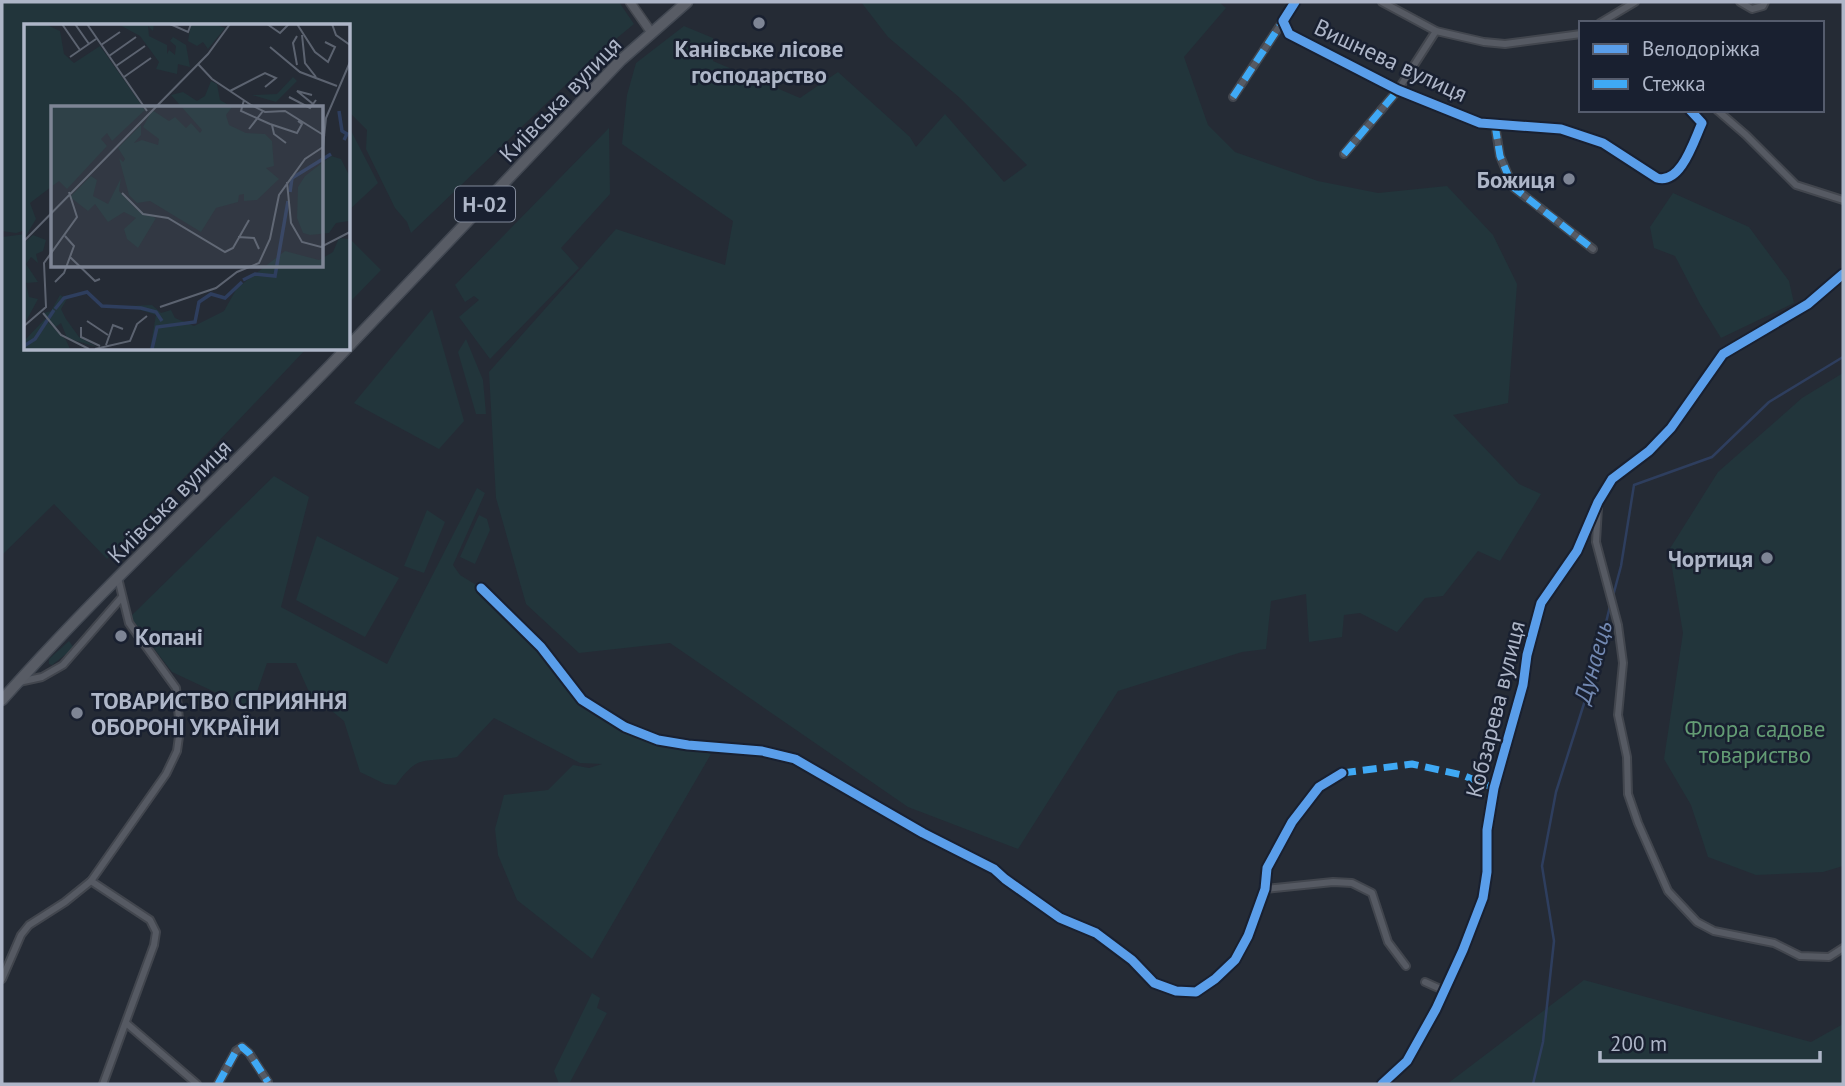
<svg xmlns="http://www.w3.org/2000/svg" width="1845" height="1086" font-family="'PT Sans',sans-serif">
<style>
.green{fill:#22353b}
.lines{fill:none;stroke-linecap:round;stroke-linejoin:round}
.stream{stroke:#2e3e5e;stroke-width:2.5}
.minor-casing{stroke:#42464e;stroke-width:10}
.tertiary-casing{stroke:#42464e;stroke-width:11}
.primary-casing{stroke:#424852;stroke-width:13}
.minor{stroke:#565a63;stroke-width:6}
.tertiary{stroke:#565a63;stroke-width:8}
.primary{stroke:#585c65;stroke-width:10}
.quiet{stroke:#3fa9f5;stroke-width:7;stroke-dasharray:14 7;stroke-linecap:butt}
.cycleway-casing{stroke:#192030;stroke-width:13}
.cycleway{stroke:#5a9eea;stroke-width:9}
.poi-dot{fill:#7e8595;stroke:#192030;stroke-width:2.5}
.labels{text-anchor:middle;dominant-baseline:central;stroke-width:5;stroke-linejoin:round;paint-order:stroke}
.shield{fill:#192030;stroke:#81899a;stroke-width:2}
.shield-label{font-size:21px;font-weight:bold;fill:#aeb6c8}
.poi-label{font-size:23px;font-weight:bold;fill:#aeb6c8;stroke:#192030;text-anchor:end}
.street-label{font-size:23px;fill:#aeb6c8;stroke:#192030}
.park-label{font-size:23px;fill:#639b74;stroke:#192030}
.water-label{font-size:24px;font-style:italic;fill:#7389b2;stroke:#192030}
.inset-river{fill:none;stroke:#2e3e5e;stroke-width:3.5}
.inset-road{fill:none;stroke:#5c6370;stroke-width:2}
.view{fill:#7e8595;fill-opacity:0.15;stroke:#7e8595;stroke-width:3.5}
.inset-edge{fill:none;stroke:#aeb6c8;stroke-width:3.5}
</style>
<rect width="100%" height="100%" fill="#252b35"/>
<g class="green">
<path d="M2,2h617l15,22 -34,28 -189,181 -4,-11 -12,-14 -29,-59 1,-19 -19,-19v-85h-322v204l-10,3 -14,-2z"/>
<path d="M861,2h358l7,6 -42,49 24,68 27,27 83,29 60,12 69,-7 46,49 24,49 -9,119 -55,12 66,69 22,10 -41,67 -22,-10 -35,45 -18,2 -28,34 -37,-19 -16,2 -2,22 -33,5 -3,-48 -35,7 -5,48 -24,3 -124,39 -100,158 -110,-42 -238,-164 -91,10 -53,-49 -30,-106 -7,-126 127,-143 109,36 8,-44 -111,-77 5,-49 9,-32 48,-37 29,12v23l87,37 38,-26 72,65 6,10 29,-33 59,68 23,-17 -67,-67 -72,-61z"/>
<path d="M348,125l30,58 -30,28z"/>
<path d="M609,128l1,66 -49,54 18,20 -89,91 -31,-42 20,-17 -5,-4 -9,6 -10,-17z"/>
<path d="M1673,193l76,34 40,54 5,22 -73,35 -21,-34 -25,-48 -21,-8 -4,-21z"/>
<path d="M26,234v114h281l-200,211 -53,-55 -52,51v-318z"/>
<path d="M348,237l33,33 -33,34z"/>
<path d="M432,309l32,112 -25,28 -85,-46z"/>
<path d="M466,339l17,41 3,34h-10l-18,-62z"/>
<path d="M1843,373v493l-20,6 -67,3 -48,-18 -17,-52 -27,-46 19,-126 -14,-83 49,-78 84,-74z"/>
<path d="M274,476l35,21 -28,110 106,57 90,-176 8,5 -32,72 7,10 21,13 36,33 66,79 42,27 33,13 30,5 23,9 -119,205 -75,-59 -19,-45 -3,-26 9,-34 44,-5 25,-25 16,3 13,-4 -22,-1 -86,-45 -37,39c-34,6 -39,-3 -61,28l-11,-1 -25,-12 -16,-51 -35,-29 -13,-29h-29l-16,46 -79,-37 -42,-55z"/>
<path d="M427,510l18,12 -21,51 -20,-7z"/>
<path d="M479,515l8,4 3,11 -15,34 -15,-7z"/>
<path d="M317,536l82,42 -34,59 -69,-37z"/>
<path d="M69,641l5,7 -22,17 -3,-1v-5z"/>
<path d="M1584,980l227,62 32,-18v60h-396z"/>
<path d="M592,993l8,5 -3,10 10,5 -38,71h-10l-5,-13z"/>
</g>
<g class="lines">
<g class="stream">
<path d="M1613,596l8,-30 13,-81 78,-28 57,-55 74,-45"/>
<path d="M1533,1084l10,-42 11,-101 -12,-75 14,-74 38,-120 16,-66"/>
</g>
<defs>
<g id="minor">
<path d="M1295,2l-12,19 6,13 109,56 82,33 81,6 42,14 54,35c24,7 37,-38 45,-55l-12,-13"/>
<path d="M1382,2l54,29 48,11 21,2 76,-10"/>
<path d="M1740,2l12,7 11,-3 2,-4"/>
<path d="M1600,23l35,-21"/>
<path d="M1233,97l50,-76"/>
<path d="M1717,110l29,25 50,50 47,15"/>
<path d="M1495,125l5,31 13,31 80,62"/>
<path d="M1344,154l54,-64 38,-59"/>
<path d="M1598,507l-2,35 22,83 5,38 -5,52 9,42 1,37 10,29 30,68 29,31 17,9 60,12 26,13 29,1 14,-9"/>
<path d="M481,588l60,59 41,53 43,27 33,13 30,5 74,6 33,8 128,74 71,36 11,10 55,39 36,15 36,27 22,23 22,8 20,1 19,-13 20,-19 13,-24 17,-47 2,-21 25,-46 27,-35 23,-14"/>
<path d="M19,682l23,-5 21,-12 59,-68"/>
<path d="M91,881l59,39 6,12 -2,13 -51,139"/>
<path d="M1265,889l68,-7 19,1 20,10 16,49 18,24"/>
<path d="M2,979l19,-44 8,-10 36,-23 26,-21 75,-107 11,-23 3,-22 -4,-41 -47,-65 -11,-45"/>
<path d="M1425,982l20,9"/>
<path d="M126,1023l71,61"/>
<path d="M218,1084l18,-33 6,-4 7,6 19,29"/>
<path d="M1382,1084l25,-23 29,-52 27,-59 20,-52 4,-26v-42l7,-42 29,-103 4,-30 14,-52 36,-52 21,-49 14,-23 37,-28 22,-23 52,-74 85,-50 35,-30"/>
</g>
<path id="tertiary" d="M630,2l21,30"/>
<g id="primary">
<path d="M348,347l273,-287 66,-58"/>
<path d="M2,700c109,-123 232,-233 345,-352"/>
</g>
</defs>
<use href="#minor" class="minor-casing"/>
<use href="#tertiary" class="tertiary-casing"/>
<use href="#primary" class="primary-casing"/>
<use href="#minor" class="minor"/>
<use href="#tertiary" class="tertiary"/>
<use href="#primary" class="primary"/>
<g class="quiet">
<path d="M1233,97l50,-76"/>
<path d="M1495,125l5,31 13,31 80,62"/>
<path d="M1344,154l54,-64"/>
<path d="M1342,773l70,-9 50,11 32,13"/>
<path d="M218,1084l18,-33 6,-4 7,6 19,29"/>
</g>
<defs>
<g id="cycleway">
<path d="M1295,2l-12,19 6,13 109,56 82,33 81,6 42,14 54,35c24,7 37,-38 45,-55l-12,-13"/>
<path d="M481,588l60,59 41,53 43,27 33,13 30,5 74,6 33,8 128,74 71,36 11,10 55,39 36,15 36,27 22,23 22,8 20,1 19,-13 20,-19 13,-24 17,-47 2,-21 25,-46 27,-35 23,-14"/>
<path d="M1382,1084l25,-23 29,-52 27,-59 20,-52 4,-26v-42l7,-42 29,-103 4,-30 14,-52 36,-52 21,-49 14,-23 37,-28 22,-23 52,-74 85,-50 35,-30"/>
</g>
</defs>
<use href="#cycleway" class="cycleway-casing"/>
<use href="#cycleway" class="cycleway"/>
</g>
<g class="poi-dot">
<circle cx="759" cy="23" r="7"/>
<circle cx="1569" cy="179" r="7"/>
<circle cx="1767" cy="558" r="7"/>
<circle cx="121" cy="636" r="7"/>
<circle cx="77" cy="713" r="7"/>
</g>
<g class="labels">
<rect class="shield" x="455" y="186.5" width="60" height="35" rx="5"/>
<g class="shield-label">
<text x="485" y="204">Н-02</text>
</g>
<g class="poi-label">
<text x="759" y="48" text-anchor="middle">Канівське лісове<tspan x="759" dy="26">господарство</tspan></text>
<text x="1555" y="179">Божиця</text>
<text x="1753" y="558">Чортиця</text>
<text x="135" y="636" text-anchor="start">Копані</text>
<text x="91" y="700" text-anchor="start">ТОВАРИСТВО СПРИЯННЯ<tspan x="91" dy="26">ОБОРОНІ УКРАЇНИ</tspan></text>
</g>
<g class="street-label">
<text transform="translate(1391 60) rotate(25)">Вишнева вулиця</text>
<text transform="translate(560 99) rotate(-46)">Київська вулиця</text>
<text transform="translate(169 501) rotate(-45)">Київська вулиця</text>
<text transform="translate(1495 709) rotate(-76)">Кобзарева вулиця</text>
</g>
<g class="park-label">
<text x="1755" y="728">Флора садове<tspan x="1755" dy="26">товариство</tspan></text>
</g>
<g class="water-label">
<text transform="translate(1593 662) rotate(-74)">Дунаець</text>
</g>
</g>
<g transform="translate(24 24)">
<rect width="326" height="326" fill="#252b35"/>
<path d="M0,0h21l15,7 4,23 10,9 26,-17 45,64 -33,31 -5,-8 -6,6 6,7 -40,43 -8,-8 -29,22 6,16 -12,20zM94,0h36l-1,7 -5,-5 1,10 18,9v9l2,-4 6,5 1,-9 -6,-5 3,-4 13,8 4,22 -12,-3 -1,10 -21,-5 3,-7 -19,-26zM167,0h23l11,4 -17,21 -5,-7 -6,4 -9,-5zM269,53l4,4 -21,21 -24,-7 25,-1zM187,57l6,3 3,16 12,7 -6,8 3,10 17,8 19,1 7,7 2,25 -8,2 13,11 -22,21 -13,1v-7l-5,1 -1,7 -22,6 -15,24 -51,-31 -13,2 -8,-8 -10,-37 4,4 2,-3 -7,-11 23,-23v10l-7,8 8,-3 16,5 1,-6 -16,-12 9,-17 17,11 6,-4 11,11 5,-5 9,10 2,-3 -31,-35 12,-3 14,9 8,-5zM307,132l10,3 8,16v46l-13,2 -7,10 -19,2 -7,-2 -6,-15 1,-31 7,-11zM67,152l6,4 -4,16 15,8 13,-26 -2,13 18,19 19,8 -18,30 -11,-9 -3,-10 12,-11 -12,-6 -16,10 -13,-18 -7,7 -18,-14zM9,211l13,5 -3,11 -7,3 2,9 -7,-6 -5,7 12,18 -12,1 3,14 9,2 -13,24 -1,-80zM315,214l10,1v110h-199l6,-34 -28,-9 24,-1 9,8 10,-3 4,8 19,8 30,-15 13,-23 48,-37 34,9 14,-8zM36,271l7,4 -6,10 5,10 13,18 18,10 -30,-9 -6,-15 -7,5 -10,-15 7,-2zM21,295l21,21 4,9h-46v-8z" fill="#22353b"/>
<path class="inset-river" d="M315,87l3,20 5,3 -3,6M266,168l2,-14 39,-24M219,256l12,-6 20,2 13,-75M31,285l9,-11 23,-6 15,14 39,2 15,4 6,9M0,322l11,-7 19,-29M128,325l5,-22 38,-5 4,-20 12,-8 14,4 17,-16"/>
<path class="inset-road" d="M38,0l18,26M51,0l14,20M63,0l60,87M146,0l18,8 3,-8M243,0l13,9 9,-9M273,0l18,28 13,10 7,-15 -10,-5M308,0l4,11 14,10M278,11l3,28 11,14M273,12l-4,7 4,22M77,21l19,-13M246,23l30,25 37,14M85,32l27,-19M46,33l26,-18M174,40l14,15 39,26 14,7 20,-1 40,25M92,42l29,-20M100,53l27,-19M206,67l35,-18 11,5 -11,9M288,71l-15,-4 16,13M265,73l21,11 6,-8M220,76l-3,11 29,13 27,9 5,-9 -4,-3M248,101l2,9 12,9M225,105l14,-18M263,158l4,41 11,19 19,5 29,-15M98,169l21,21 25,4 57,34 8,-4 16,-28M214,213l16,1 5,11M0,217l184,-187 22,-30M46,233l25,24 5,-2M31,258l9,-9 10,-27 -9,-10M136,283l56,-19 21,-16 22,-9 11,-24 9,-44 26,-36 18,-12 3,-29 24,-56M19,289l18,22 28,14M63,297l21,14M0,302l22,-19 -2,-44 33,-46 -8,-25M57,303v10l19,9M82,321l7,-20 10,4M71,325l35,-8 7,-17 10,-8"/>
<path class="view" d="M27,82h272v161h-272z"/>
<rect width="326" height="326" class="inset-edge"/>
</g>
<rect width="1845" height="1086" fill="none" stroke="#aeb6c8" stroke-width="7"/>
<rect x="1579" y="21" width="245" height="91" fill="#192030" stroke="#555c6d" stroke-width="2"/>
<rect x="1593" y="44" width="35" height="10" fill="#5a9eea" stroke="#555c6d" stroke-width="2"/>
<text x="1642" y="56" font-size="21" fill="#aeb6c8">Велодоріжка</text>
<rect x="1593" y="79" width="35" height="10" fill="#3fa9f5" stroke="#555c6d" stroke-width="2"/>
<text x="1642" y="91" font-size="21" fill="#aeb6c8">Стежка</text>
<path d="M1600 1051v10h220v-10" fill="none" stroke="#aeb6c8" stroke-width="3.5"/>
<text x="1610" y="1051" font-size="21" fill="#aeb6c8" stroke="#192030" stroke-width="5" paint-order="stroke">200 m</text>
</svg>
